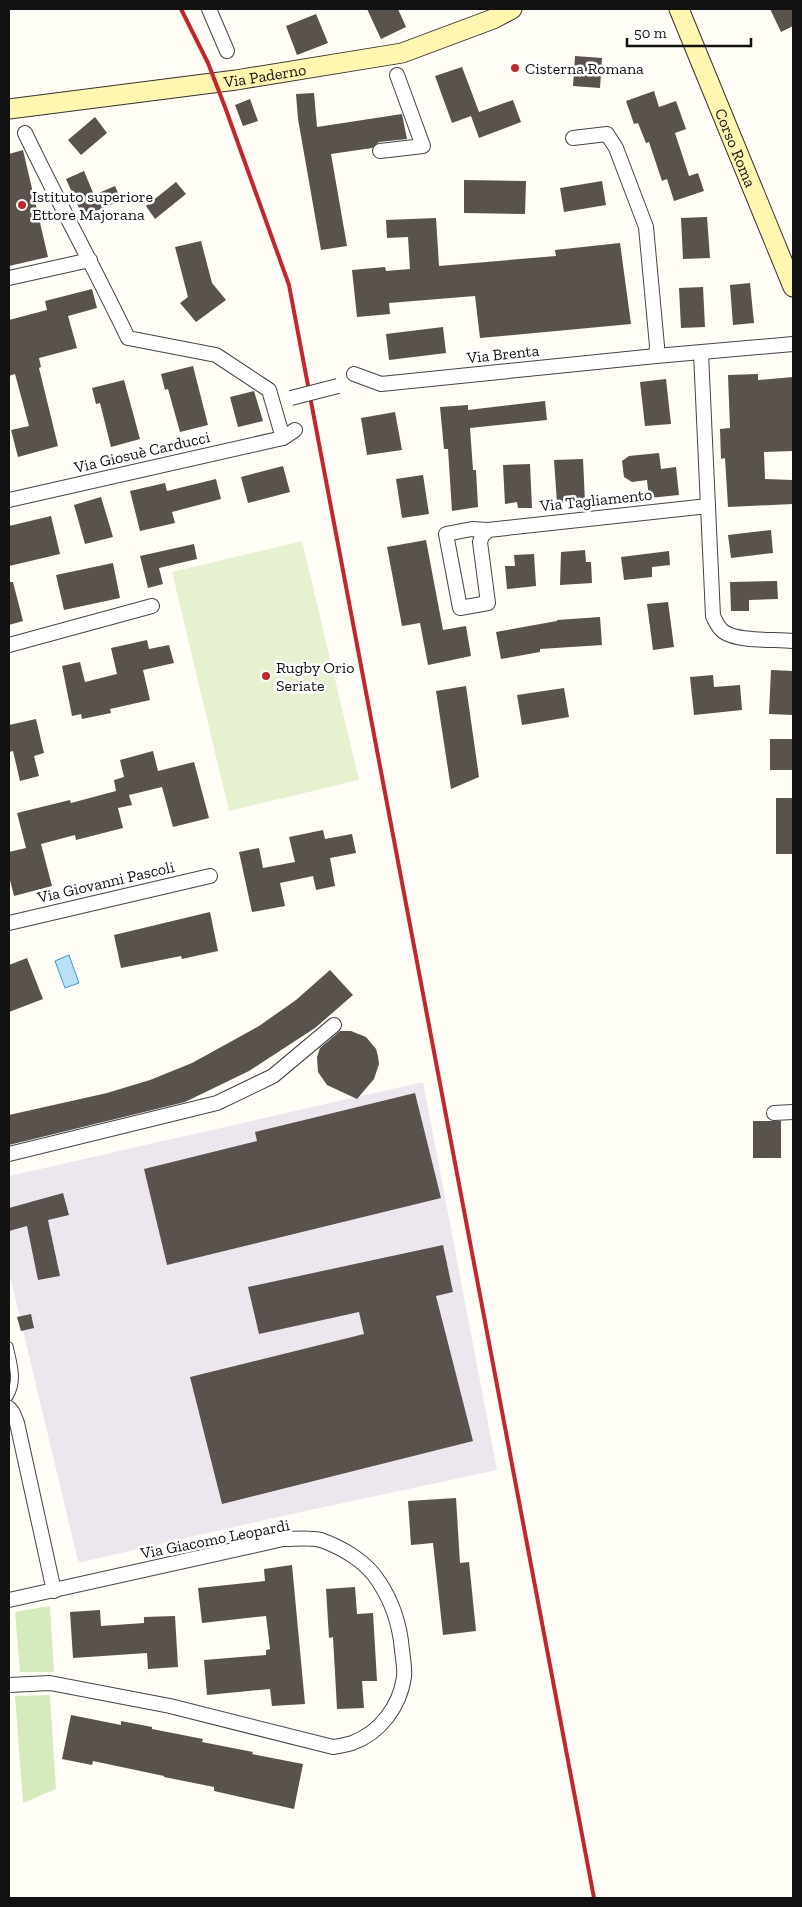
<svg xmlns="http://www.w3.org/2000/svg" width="802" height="1907" font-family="'Zilla Slab',serif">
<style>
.industrial{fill:#eee6ef}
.green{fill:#d5ebbd}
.pitch{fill:#e6f2cf}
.water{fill:#b9e0f7;stroke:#3f96cf}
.building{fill:#5a524d}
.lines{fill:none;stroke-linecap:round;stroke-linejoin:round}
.lane-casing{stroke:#444;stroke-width:9}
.street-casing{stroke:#444;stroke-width:16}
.secondary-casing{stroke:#333;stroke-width:21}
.lane{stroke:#fff;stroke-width:7}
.street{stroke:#fff;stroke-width:14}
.secondary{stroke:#fff6b0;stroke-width:19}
.rail{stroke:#c4262e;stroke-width:4}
.street-bridge-casing{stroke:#444;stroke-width:16;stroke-linecap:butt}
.street-bridge{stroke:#fff;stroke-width:14}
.poi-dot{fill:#c4262e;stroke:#fff;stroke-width:2}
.labels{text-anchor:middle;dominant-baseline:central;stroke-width:5;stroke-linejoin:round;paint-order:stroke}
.poi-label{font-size:16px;fill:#111;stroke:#fff;text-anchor:start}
.street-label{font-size:16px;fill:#111;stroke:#fff}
</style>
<rect width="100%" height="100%" fill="#fffdf5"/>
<path class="industrial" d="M423,1082l74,388 -210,45 -205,47 -4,-1 -69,-289v-96z"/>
<g class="green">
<path d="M50,1606l4,66h-34l-5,-60z"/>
<path d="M50,1695l6,94 -33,14 -8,-107z"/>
</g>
<path class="pitch" d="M302,541l57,239 -130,31 -57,-239z"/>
<path class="water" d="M69,955l10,28 -14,5 -10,-27z"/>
<g class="building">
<path d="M367,9h31l8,18 -25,12z"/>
<path d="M770,9h23v17l-12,6z"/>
<path d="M316,14l12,29 -31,12 -11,-29z"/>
<path d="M575,56l27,2 -2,30 -27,-2z"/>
<path d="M462,67l17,45 34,-12 8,22 -42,16 -8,-22 -19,7 -17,-47z"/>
<path d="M654,91l5,16 17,-6 10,28 -11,4 14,43 9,-3 6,18 -30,10 -7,-22 -5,2 -13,-39 -3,1 -8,-20 -4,1 -8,-23z"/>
<path d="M314,93l3,34 85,-13 5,25 -28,3 -7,6 -41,6 16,92 -26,4 -23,-131 -2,-25z"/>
<path d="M250,99l8,22 -15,5 -8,-21z"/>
<path d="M95,117l12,16 -26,22 -13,-15z"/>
<path d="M23,150l25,107 -39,9v-112z"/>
<path d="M84,171l10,24 21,-9 6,14 -38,17 -17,-38z"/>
<path d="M464,180l62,1 -1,33 -61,-1z"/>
<path d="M602,181l4,24 -42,7 -4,-24z"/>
<path d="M176,182l10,12 -31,25 -9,-13z"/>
<path d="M707,217l3,41 -27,1 -2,-41z"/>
<path d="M436,218l3,48 117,-10 -1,-6 65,-7 11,81 -151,14 -5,-42 -86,7 1,11 -33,3 -5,-47 33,-3 1,4 24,-2 -2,-32 -21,1 -1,-18z"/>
<path d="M201,241l11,42 14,17 -30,22 -16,-19 8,-6 -13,-50z"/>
<path d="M750,283l4,40 -21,2 -3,-40z"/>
<path d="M703,287l2,40 -24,1 -2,-40z"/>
<path d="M92,289l5,19 -29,8 9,32 -38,10 2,9 -2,1 19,78 -40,11 -7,-27 18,-4 -14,-52 -6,2v-56l38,-10 -2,-9z"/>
<path d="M443,327l3,26 -57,7 -3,-26z"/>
<path d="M193,366l15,59 -28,7 -12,-43 -3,1 -4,-16z"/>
<path d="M758,374v6l35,-3v74l-29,1 1,27 28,1v24l-65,3 -3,-49 -4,1 -1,-30 10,-1 -2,-53z"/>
<path d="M666,379l5,45 -26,2 -5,-44z"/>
<path d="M124,380l16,59 -29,8 -11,-44 -4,1 -4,-16z"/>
<path d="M254,391l9,30 -25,6 -8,-30z"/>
<path d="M545,401l2,19 -77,8 3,42h3l2,37 -26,4 -4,-62h-4l-4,-42 28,-2v5z"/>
<path d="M395,412l7,38 -35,5 -6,-37z"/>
<path d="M659,453l2,16 15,-2 3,28 -30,3 -2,-18 -15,2 -8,-5 -2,-16 7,-5z"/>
<path d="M583,459l2,43 -28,1 -3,-43z"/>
<path d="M530,464l2,44h-14l-1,-6 -12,2 -2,-39z"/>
<path d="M283,466l7,26 -42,11 -7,-26z"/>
<path d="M423,475l6,39 -27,4 -6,-39z"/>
<path d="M216,479l5,20 -49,13 3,11 -35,8 -10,-40 35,-8 2,8z"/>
<path d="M101,497l12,40 -28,7 -11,-39z"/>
<path d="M51,516l9,38 -51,12v-40z"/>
<path d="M771,530l2,23 -42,5 -3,-23z"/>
<path d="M426,540l17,90 23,-4 5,30 -43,9 -8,-42 -18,3 -15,-79z"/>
<path d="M194,544l3,15 -38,9 4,16 -15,4 -8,-32z"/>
<path d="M585,550l1,12h5l1,21 -32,2 1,-33z"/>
<path d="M669,551l1,14 -18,2v10l-28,3 -3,-23z"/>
<path d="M534,554l2,32 -29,3 -2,-23h10l-1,-11z"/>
<path d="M113,563l7,35 -56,12 -8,-35z"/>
<path d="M777,581l1,18 -29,1v11h-18l-1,-29z"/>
<path d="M9,582h4l10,39 -14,4z"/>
<path d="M668,602l6,45 -21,3 -6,-46z"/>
<path d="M600,617l2,28 -62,4v3l-39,7 -5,-27 61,-11v-1z"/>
<path d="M147,640l2,9 20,-4 5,18 -31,7 7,30 -40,9 1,4 -29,6 -1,-5 -9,2 -10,-50 18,-4 5,20 32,-8 -6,-26z"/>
<path d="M771,670l22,1v44l-24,-1z"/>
<path d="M713,675l1,12 26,-2 2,25 -48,5 -4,-38z"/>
<path d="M466,686l13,91 -28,12 -15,-98z"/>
<path d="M564,688l5,29 -47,8 -5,-30z"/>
<path d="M36,719l8,34 -10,3 5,20 -19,5 -7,-30 -4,1v-27z"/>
<rect x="770" y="739" width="23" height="31"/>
<path d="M153,751l5,20 36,-9 15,56 -36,9 -11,-40 -33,8 3,10 -14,3 5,20 -47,12 -1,-5 -34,9 11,42 -38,10 -5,-20v-24l17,-4 -9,-35 53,-13 1,3 45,-12 -2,-11 10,-3 -4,-17z"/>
<rect x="776" y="798" width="17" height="56"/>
<path d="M323,830l2,9 27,-5 4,19 -26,5 5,28 -19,4 -3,-14 -33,7 5,23 -33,6 -13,-60 20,-4 4,20 32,-6 -6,-25z"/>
<path d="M210,912l8,39 -36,8 -1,-3 -60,12 -7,-33z"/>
<path d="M27,958l16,41 -34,13v-47z"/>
<path d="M330,970l23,25 -38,33 -66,43 -64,31 -176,43v-30l98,-22 43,-13 42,-17 67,-37 37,-26z"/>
<path d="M340,1031h11l15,6 10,12 2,7 1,8 -5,15 -17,20 -30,-14 -9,-13 -1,-15 3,-9z"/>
<path d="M415,1093l26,105 -274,67 -23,-96 113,-28 -2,-9z"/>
<rect x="753" y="1121" width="28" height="37"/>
<path d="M63,1193l6,22 -21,5 12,56 -22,4 -11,-54 -18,5v-23z"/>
<path d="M443,1245l10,47 -17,4 37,145 -251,63 -32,-127 174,-43 -5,-22 -100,22 -11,-47z"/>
<path d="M31,1314l3,14 -13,3 -4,-14z"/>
<path d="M456,1498l4,65 9,-1 7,69 -33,4 -10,-92 -22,2 -3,-44z"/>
<path d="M292,1565l13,139 -33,2 -2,-17 -63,6 -3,-35 62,-5v-5l4,-1 -4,-33 -64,7 -4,-35 67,-7 -1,-12z"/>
<path d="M355,1587l2,27 16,-1 4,68h-15l2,27 -27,1 -4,-72 -4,1 -3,-49z"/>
<path d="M100,1610l1,16 43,-3v-6l31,-1 3,51 -30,2 -1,-16 -74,5 -3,-46z"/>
<path d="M71,1715l50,10v-4l31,6v2l51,10 -1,3 51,10 -1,2 51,10 -9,45 -80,-18v-4l-50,-10v-1l-71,-15 -1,4 -30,-6z"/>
</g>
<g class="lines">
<defs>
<path id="lane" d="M9,1346c4,18 10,35 0,51"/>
<g id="street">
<path d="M209,9l18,42"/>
<path d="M25,133c33,69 70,136 103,205l88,17 53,35 14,48"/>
<path d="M573,138l34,-4 9,14 30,79 11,119 -1,10"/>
<path d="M380,151l43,-5 -26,-71"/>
<path d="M9,278l81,-18"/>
<path d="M701,353l12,263c3,6 5,12 11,16 15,10 51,7 69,9"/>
<path d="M354,374l27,10 275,-28 137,-12"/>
<path d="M9,500l274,-62 12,-8"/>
<path d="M488,530l-16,-1 -26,5 14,74 28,-5 -8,-61 2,-6 6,-6 220,-24"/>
<path d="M9,645l143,-39"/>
<path d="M9,923l201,-47"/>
<path d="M774,1113l19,-1"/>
<path d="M9,1154l208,-51 56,-27 61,-51"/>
<path d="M9,1408l4,5 4,10 37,168"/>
<path d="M9,1600l274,-61c12,0 27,-2 38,1 22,8 46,22 58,42 14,21 21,44 23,68 1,9 3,19 2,27 -4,29 -24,56 -52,66 -6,2 -13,3 -19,4l-163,-41 -120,-23 -41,2"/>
</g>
<g id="secondary">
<path id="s1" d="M679,9l114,278"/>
<path id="s2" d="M9,109l227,-29 166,-27 91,-34 19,-10"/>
</g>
</defs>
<use href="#lane" class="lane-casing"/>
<use href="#street" class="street-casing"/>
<use href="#secondary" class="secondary-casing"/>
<use href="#lane" class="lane"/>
<use href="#street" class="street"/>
<use href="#secondary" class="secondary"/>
<path class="rail" d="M181,9l27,54 17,44 64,178 305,1613"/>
<defs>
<path id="street-bridge" d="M291,398l47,-12"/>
</defs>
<use href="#street-bridge" class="street-bridge-casing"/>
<use href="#street-bridge" class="street-bridge"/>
</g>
<g class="poi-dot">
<circle cx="515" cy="68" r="5"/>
<circle cx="22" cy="205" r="5"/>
<circle cx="266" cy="676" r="5"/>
</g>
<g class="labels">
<g class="poi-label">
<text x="525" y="68">Cisterna Romana</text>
<text x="32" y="196">Istituto superiore<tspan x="32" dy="18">Ettore Majorana</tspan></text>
<text x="276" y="667">Rugby Orio<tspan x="276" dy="18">Seriate</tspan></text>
</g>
<g class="street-label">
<text stroke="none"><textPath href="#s2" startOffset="258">Via Paderno</textPath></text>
<text stroke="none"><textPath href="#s1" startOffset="150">Corso Roma</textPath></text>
<text transform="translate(503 354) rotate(-6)">Via Brenta</text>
<text transform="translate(142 452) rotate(-13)">Via Giosuè Carducci</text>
<text transform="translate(596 500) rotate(-6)">Via Tagliamento</text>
<text transform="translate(106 882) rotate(-13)">Via Giovanni Pascoli</text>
<text transform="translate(215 1539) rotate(-11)">Via Giacomo Leopardi</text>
</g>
</g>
<rect width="802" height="1907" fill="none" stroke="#111111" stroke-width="20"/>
<path d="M627 38v8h124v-8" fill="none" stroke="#111111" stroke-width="2.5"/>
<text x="634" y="38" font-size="15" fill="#111111" stroke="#ffffff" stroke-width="4" paint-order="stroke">50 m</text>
</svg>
